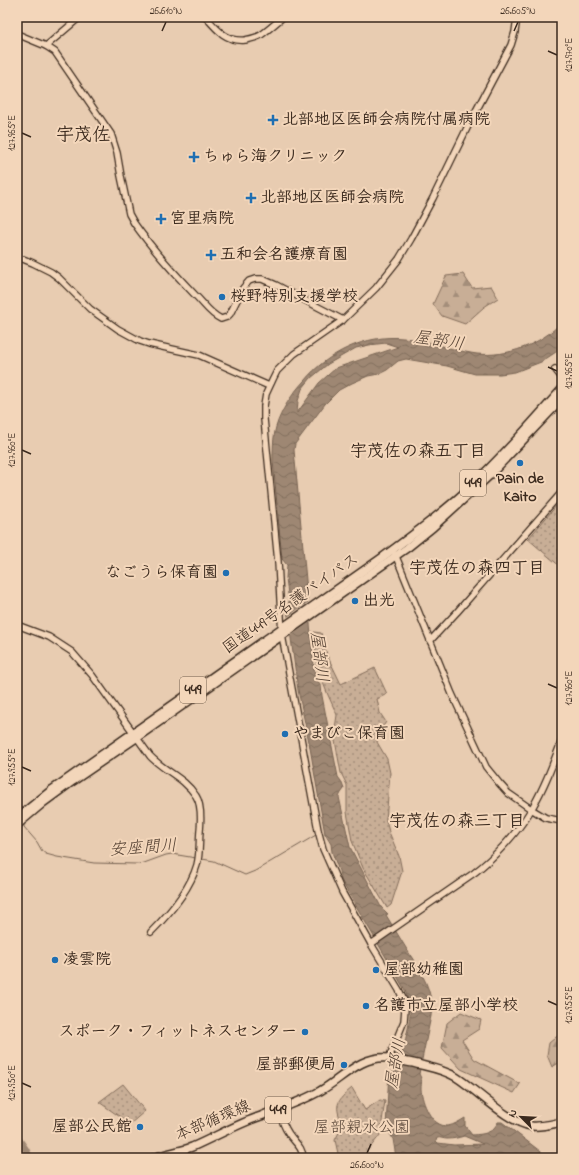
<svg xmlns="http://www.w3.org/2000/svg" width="579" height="1175" font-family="'Indie Flower','Klee One',sans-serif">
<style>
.grass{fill:url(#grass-dots);stroke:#826c5a}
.forest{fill:url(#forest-firs);stroke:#826c5a}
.water{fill:url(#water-waves);stroke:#766251;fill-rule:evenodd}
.pier{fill:#e8ccb1}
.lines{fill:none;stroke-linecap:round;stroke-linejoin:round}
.stream{stroke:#766251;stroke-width:1}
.river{stroke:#9e8773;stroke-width:7}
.tertiary-casing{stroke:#3b2a1e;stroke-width:8}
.trunk-casing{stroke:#3b2a1e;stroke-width:10}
.tertiary{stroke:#f3d6ba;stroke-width:5.5}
.trunk{stroke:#f3d6ba;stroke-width:7}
.ticks{fill:none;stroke:#3b2a1e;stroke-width:1.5}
.poi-dot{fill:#1f6fb2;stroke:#f3d6ba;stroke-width:1.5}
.labels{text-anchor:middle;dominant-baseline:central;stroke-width:4;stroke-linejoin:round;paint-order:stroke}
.shield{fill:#f3d6ba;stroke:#725e4d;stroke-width:1}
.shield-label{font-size:15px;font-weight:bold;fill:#3b2a1e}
.poi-label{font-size:16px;font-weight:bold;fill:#3b2a1e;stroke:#f3d6ba;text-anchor:start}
.street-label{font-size:16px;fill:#3b2a1e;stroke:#f3d6ba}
.park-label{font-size:16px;fill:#574436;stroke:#f3d6ba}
.water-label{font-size:17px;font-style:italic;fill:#544133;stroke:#f3d6ba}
.neighbourhood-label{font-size:17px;font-weight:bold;fill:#3b2a1e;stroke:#f3d6ba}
.quarter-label{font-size:18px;font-weight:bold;fill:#3b2a1e;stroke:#f3d6ba}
.neatline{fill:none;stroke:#3b2a1e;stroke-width:1.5}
.ticks-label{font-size:10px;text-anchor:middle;fill:#3b2a1e}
</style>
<defs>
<pattern id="grass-dots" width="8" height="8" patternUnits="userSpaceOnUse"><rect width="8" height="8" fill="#c8ae96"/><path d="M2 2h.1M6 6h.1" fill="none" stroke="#a48e7a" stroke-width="1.8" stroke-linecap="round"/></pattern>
<pattern id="forest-firs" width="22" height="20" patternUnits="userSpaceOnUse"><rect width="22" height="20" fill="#c8ae96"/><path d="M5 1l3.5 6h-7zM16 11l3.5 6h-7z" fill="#a48e7a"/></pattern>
<pattern id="water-waves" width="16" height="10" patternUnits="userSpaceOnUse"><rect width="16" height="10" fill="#9e8773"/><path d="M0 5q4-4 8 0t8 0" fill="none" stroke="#826f5e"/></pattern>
</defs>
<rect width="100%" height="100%" fill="#e8ccb1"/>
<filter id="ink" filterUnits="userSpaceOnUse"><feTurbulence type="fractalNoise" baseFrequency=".025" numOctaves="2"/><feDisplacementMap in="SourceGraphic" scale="8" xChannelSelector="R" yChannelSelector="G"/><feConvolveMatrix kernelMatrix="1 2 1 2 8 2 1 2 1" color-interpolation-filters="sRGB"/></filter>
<g filter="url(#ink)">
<g class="grass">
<path d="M557,505l5,5v58l-34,-29z"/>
<path d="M314,632l7,1 6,22 14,29 34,-16 12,26 -10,5 3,14 6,9 -7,10 -2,10 10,17 3,14 -4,47 3,12 10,24 3,15 -11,34 -4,3 -24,-40 -11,-27 -5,-29v-27l-6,-12 -7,-38 3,-20 -9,-20 -11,-27z"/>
<path d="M123,1084l22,27 -15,13 -31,-22z"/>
<path d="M352,1088l13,22 15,-10 5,1 -5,34 -18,23h-23l-4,-18 8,-15c-9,-19 -7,-24 9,-37z"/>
</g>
<g class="forest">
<path d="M463,274l9,14 19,-2 7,12 -14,9 -19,17 -23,-8 -9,-12 13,-28z"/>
<path d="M461,1012l20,8 -2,9 -17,11 12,19 46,25 -6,9 -53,-24 -19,-21 5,-25z"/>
<path d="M562,1029v32l-10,6 -5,-12 2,-12 12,-10z"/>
</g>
<path class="water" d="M562,322v26l-21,14 -26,10 -15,2h-25l-28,-8 -41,-7 -8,2 -11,9 -8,4 -11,2 -16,7 -13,7 -14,14 -30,40 -1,6 21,228 6,7 1,11 16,81 3,4 3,8 -3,4 -2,4 11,50 31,60 7,7 -2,1c8,13 15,25 23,38 13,21 25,38 22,63l-12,58c4,7 2,8 2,15 1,13 10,38 27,37 6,-1 12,-5 17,-8v8l7,9c12,-1 20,-1 26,-13h4l47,36h-157l4,-1 -3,-18 -7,-12 3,-55h4c7,-7 18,-50 17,-60 0,-8 -3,-15 -5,-22l-64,-110 -2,-9 -7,-19 -1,-8 -6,-10 -16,-92 -11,-52 -11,-81 2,-7 -3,-24 1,-13 -5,-6 -9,-99c0,-10 0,-22 3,-33 5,-17 16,-33 28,-46 23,-28 62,-47 99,-43 17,1 34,7 50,11 8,2 16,4 24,5 31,3 63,-9 85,-32zM386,343l12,4 -62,21 -17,15 -22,30 1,-12 4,-12 9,-11 17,-14 28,-16 13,-3zM464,1136l19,8 -29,1 -16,-2 -2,-2 1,-3c4,-1 6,1 10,1 6,0 11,-1 17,-3z"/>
<path class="pier" d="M310,601l2,20 -24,17 -2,-20z"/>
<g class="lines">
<g class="stream">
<path d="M17,801l3,11"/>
<path d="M24,822v5l13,15 5,9 4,3 11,3 37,6 43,1 7,-1 22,-8 6,-1 24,4"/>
<path d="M202,859l12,2 31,14 10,-4 61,-36"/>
</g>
<path class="river" d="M17,1137l9,13 4,8"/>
<defs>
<g id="tertiary">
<path d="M206,17c11,13 21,25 39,23 5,-1 11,-2 16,-5 7,-5 15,-12 22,-18"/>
<path d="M17,34l29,12 9,6 56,82 6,19 4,23 8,38 5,9c18,26 40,50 62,73 9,9 14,18 25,23l6,-2 3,-3 13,-26 6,-7 6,-2h7l14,6 67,35"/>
<path d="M46,46l34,-29"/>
<path d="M17,259h6l10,4 18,9 8,6 31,31 28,20 22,12 9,3 50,11 70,31"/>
<path d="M555,369l7,9"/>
<path d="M395,554l57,140 34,73 13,16 9,10 23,16 15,9 16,3"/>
<path d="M17,625l32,12 23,15 20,23 58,81c14,15 35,22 46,40 6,9 5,24 4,35 -1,11 0,23 -3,34 -7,24 -29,50 -46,67"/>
<path d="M430,641l27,-29 105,-120"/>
<path d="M371,944l103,-71c21,-16 43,-40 57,-63 13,-22 22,-46 31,-70"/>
<path d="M389,1058l15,-37 1,-13 -1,-7 -5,-11 -28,-46 -29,-52 -19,-43 -5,-19 -36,-195 -4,-73 -14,-143v-13l2,-12 7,-15 4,-8 17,-17 49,-34 33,-32 23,-29 12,-20 22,-41 35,-72 43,-81 4,-13 2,-15"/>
<path d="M279,1110c2,8 5,17 10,24 5,8 14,13 14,24"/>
</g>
<g id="trunk">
<path d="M17,818l36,-29 327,-230c29,-21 59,-43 86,-68 34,-32 65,-67 96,-102"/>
<path d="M17,825l26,-22 30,-22 63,-43 271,-190 26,-21 56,-51 73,-77"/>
<path d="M154,1158c12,-5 25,-6 38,-11 23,-10 45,-23 69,-31 20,-8 40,-14 59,-25 22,-12 40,-36 69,-33 8,1 16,4 24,5 15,4 30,6 43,14 21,13 52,46 76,49 10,1 20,-2 30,-4"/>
</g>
</defs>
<use href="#tertiary" class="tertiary-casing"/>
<use href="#trunk" class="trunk-casing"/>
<use href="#tertiary" class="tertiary"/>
<use href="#trunk" class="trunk"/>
</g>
</g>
<path class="ticks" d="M162,31l4,-9M514,31l4,-9M548,51l9,4M22,133l9,4M548,367l9,4M22,450l9,4M548,684l9,4M22,767l9,4M548,1001l9,4M22,1083l9,4M367,1153l4,-9"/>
<g class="poi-dot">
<path d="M271 114h4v4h4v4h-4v4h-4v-4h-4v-4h4z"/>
<path d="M192 151h4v4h4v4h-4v4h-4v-4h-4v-4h4z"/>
<path d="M249 192h4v4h4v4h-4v4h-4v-4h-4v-4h4z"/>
<path d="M159 213h4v4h4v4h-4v4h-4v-4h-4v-4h4z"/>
<path d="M209 249h4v4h4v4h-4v4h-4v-4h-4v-4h4z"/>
<circle cx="222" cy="297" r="4"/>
<circle cx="520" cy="463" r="4"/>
<circle cx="226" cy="573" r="4"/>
<circle cx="355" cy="601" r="4"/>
<circle cx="285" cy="734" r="4"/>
<circle cx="55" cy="960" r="4"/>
<circle cx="376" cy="970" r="4"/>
<circle cx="366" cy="1006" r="4"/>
<circle cx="305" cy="1032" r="4"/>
<circle cx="344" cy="1065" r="4"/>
<circle cx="140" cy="1127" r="4"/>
</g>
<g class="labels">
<g class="shield">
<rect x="460" y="470" width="26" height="26" rx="3"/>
<rect x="180" y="677" width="26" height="26" rx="3"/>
<rect x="265" y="1097" width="26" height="26" rx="3"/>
</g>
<g class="shield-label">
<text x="473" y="483">449</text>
<text x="193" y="690">449</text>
<text x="278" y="1110">449</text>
</g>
<g class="poi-label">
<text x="282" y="120">北部地区医師会病院付属病院</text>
<text x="203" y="157">ちゅら海クリニック</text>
<text x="260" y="198">北部地区医師会病院</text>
<text x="170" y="219">宮里病院</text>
<text x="220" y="255">五和会名護療育園</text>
<text x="230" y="297">桜野特別支援学校</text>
<text x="520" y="479" text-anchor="middle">Pain de<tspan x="520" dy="18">Kaito</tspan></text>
<text x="218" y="573" text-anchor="end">なごうら保育園</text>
<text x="363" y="601">出光</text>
<text x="293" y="734">やまびこ保育園</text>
<text x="63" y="960">凌雲院</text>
<text x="384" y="970">屋部幼稚園</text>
<text x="374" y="1006">名護市立屋部小学校</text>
<text x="297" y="1032" text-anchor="end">スポーク・フィットネスセンター</text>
<text x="336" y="1065" text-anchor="end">屋部郵便局</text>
<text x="132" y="1127" text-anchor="end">屋部公民館</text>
</g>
<g class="street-label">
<text transform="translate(291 604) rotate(-35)">国道449号名護バイパス</text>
<text transform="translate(213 1121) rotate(-23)">本部循環線</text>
</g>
<g class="park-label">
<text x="362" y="1128">屋部親水公園</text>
</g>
<g class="water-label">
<text transform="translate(439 341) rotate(9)">屋部川</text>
<text transform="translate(319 657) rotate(83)">屋部川</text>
<text transform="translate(143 848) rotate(-4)">安座間川</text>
<text transform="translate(396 1063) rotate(-80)">屋部川</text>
</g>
<g class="neighbourhood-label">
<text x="418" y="451">宇茂佐の森五丁目</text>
<text x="477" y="568">宇茂佐の森四丁目</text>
<text x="457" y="821">宇茂佐の森三丁目</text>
</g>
<g class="quarter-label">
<text x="83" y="136">宇茂佐</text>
</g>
</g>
<rect width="579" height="1175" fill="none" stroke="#f3d6ba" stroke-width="44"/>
<g transform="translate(521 1117) rotate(294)" stroke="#f3d6ba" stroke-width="3" paint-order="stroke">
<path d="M0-3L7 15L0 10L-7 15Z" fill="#3b2a1e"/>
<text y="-6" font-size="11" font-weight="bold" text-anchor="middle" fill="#3b2a1e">N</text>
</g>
<rect x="22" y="22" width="535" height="1131" class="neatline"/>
<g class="ticks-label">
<text x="166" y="14">26.610°N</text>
<text x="518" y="14">26.605°N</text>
<text transform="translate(568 55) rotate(-90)" y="4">127.970°E</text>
<text transform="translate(11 133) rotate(-90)" y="4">127.965°E</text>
<text transform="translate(568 371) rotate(-90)" y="4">127.965°E</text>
<text transform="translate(11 450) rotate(-90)" y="4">127.960°E</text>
<text transform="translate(568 688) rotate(-90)" y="4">127.960°E</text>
<text transform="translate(11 767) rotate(-90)" y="4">127.955°E</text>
<text transform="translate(568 1005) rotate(-90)" y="4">127.955°E</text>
<text transform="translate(11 1083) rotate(-90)" y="4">127.950°E</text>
<text x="367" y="1168">26.600°N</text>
</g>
</svg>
